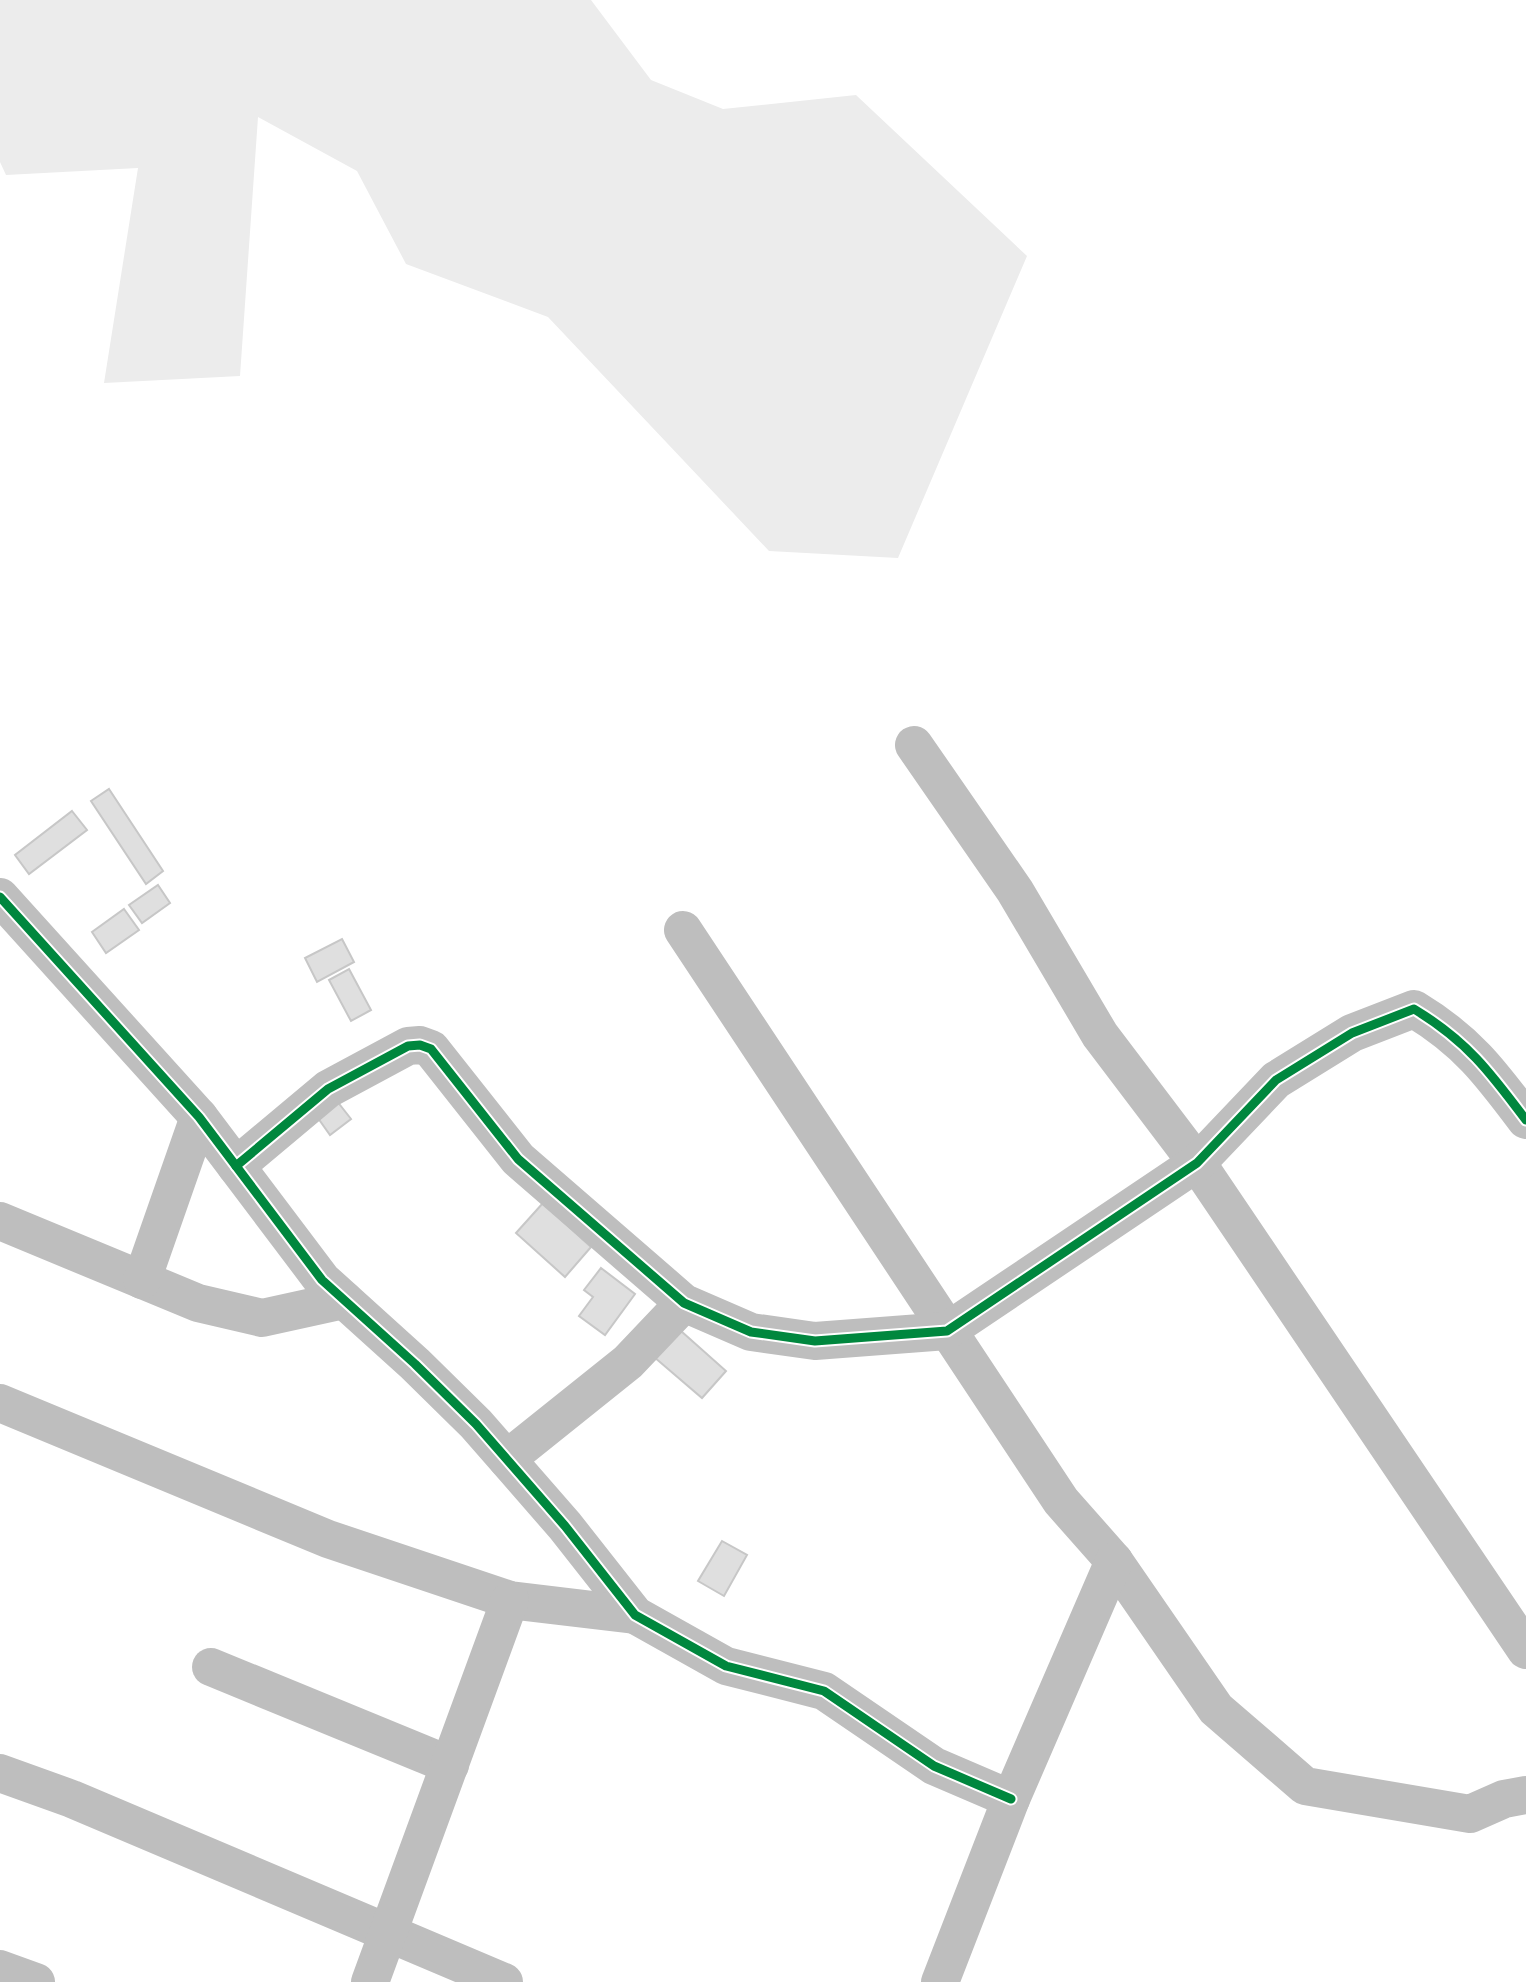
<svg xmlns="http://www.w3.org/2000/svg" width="1526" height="1982" font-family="Montserrat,sans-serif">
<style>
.green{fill:#ececec}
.building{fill:#dfdfdf;stroke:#c7c7c7;stroke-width:2}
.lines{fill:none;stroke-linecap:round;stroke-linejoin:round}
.minor{stroke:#bebebe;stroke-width:38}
.cycleway-casing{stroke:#fff;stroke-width:13}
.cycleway{stroke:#00873e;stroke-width:9}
</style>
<rect width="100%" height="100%" fill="#fff"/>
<path class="green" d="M0,0h591l60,80 72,29 133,-14 171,161 -129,302 -129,-7 -221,-234 -142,-53 -49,-93 -99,-54 -18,259 -136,7 34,-215 -132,7 -6,-13z"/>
<g class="building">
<path d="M109,789l54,82 -17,13 -55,-83z"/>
<path d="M72,811l15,19 -58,44 -14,-19z"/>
<path d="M158,885l12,18 -28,20 -13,-18z"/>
<path d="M124,909l15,21 -33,23 -14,-21z"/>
<path d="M342,939l12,23 -37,20 -12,-24z"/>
<path d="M349,969l22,41 -20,11 -22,-41z"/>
<path d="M333,1096l18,23 -21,16 -17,-24z"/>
<path d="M543,1203l48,44 -26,30 -49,-44z"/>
<path d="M601,1268l34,26 -30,41 -26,-19 14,-19 -9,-7z"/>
<path d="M672,1323l54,48 -24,27 -55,-47z"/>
<path d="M722,1541l25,14 -23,41 -26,-15z"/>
</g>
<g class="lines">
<g class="minor">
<path d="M914,745l101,146 85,144 97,128 329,487"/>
<path d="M0,897l199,220 123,163 93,84 61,60 89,102 70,89 91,51 98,25 110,75 77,33"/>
<path d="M683,930l378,571 53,60 102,148 89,77 165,28 34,-15 22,-4"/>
<path d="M236,1166l92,-77 80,-43 12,-1 11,4 87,110 166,144 67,29 64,9 132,-10 250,-168 79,-83 76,-47 62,-24c53,32 76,63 112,111"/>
<path d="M0,1221l198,82 64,15 82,-18"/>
<path d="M142,1280l57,-163"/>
<path d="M0,1403l328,136 182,61 125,15"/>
<path d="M507,1459l121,-97 56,-59"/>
<path d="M211,1667l239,98"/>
<path d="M0,1773l72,26 432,183"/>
<path d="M0,1969l36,13"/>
<path d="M370,1982l140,-382"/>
<path d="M940,1982l71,-183 103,-238"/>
</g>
<defs>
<g id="cycleway">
<path d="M0,897l199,220 123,163 93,84 61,60 89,102 70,89 91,51 98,25 110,75 77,33"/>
<path d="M236,1166l92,-77 80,-43 12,-1 11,4 87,110 166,144 67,29 64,9 132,-10 250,-168 79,-83 76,-47 62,-24c53,32 76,63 112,111"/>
</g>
</defs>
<use href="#cycleway" class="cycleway-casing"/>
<use href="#cycleway" class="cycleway"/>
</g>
</svg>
